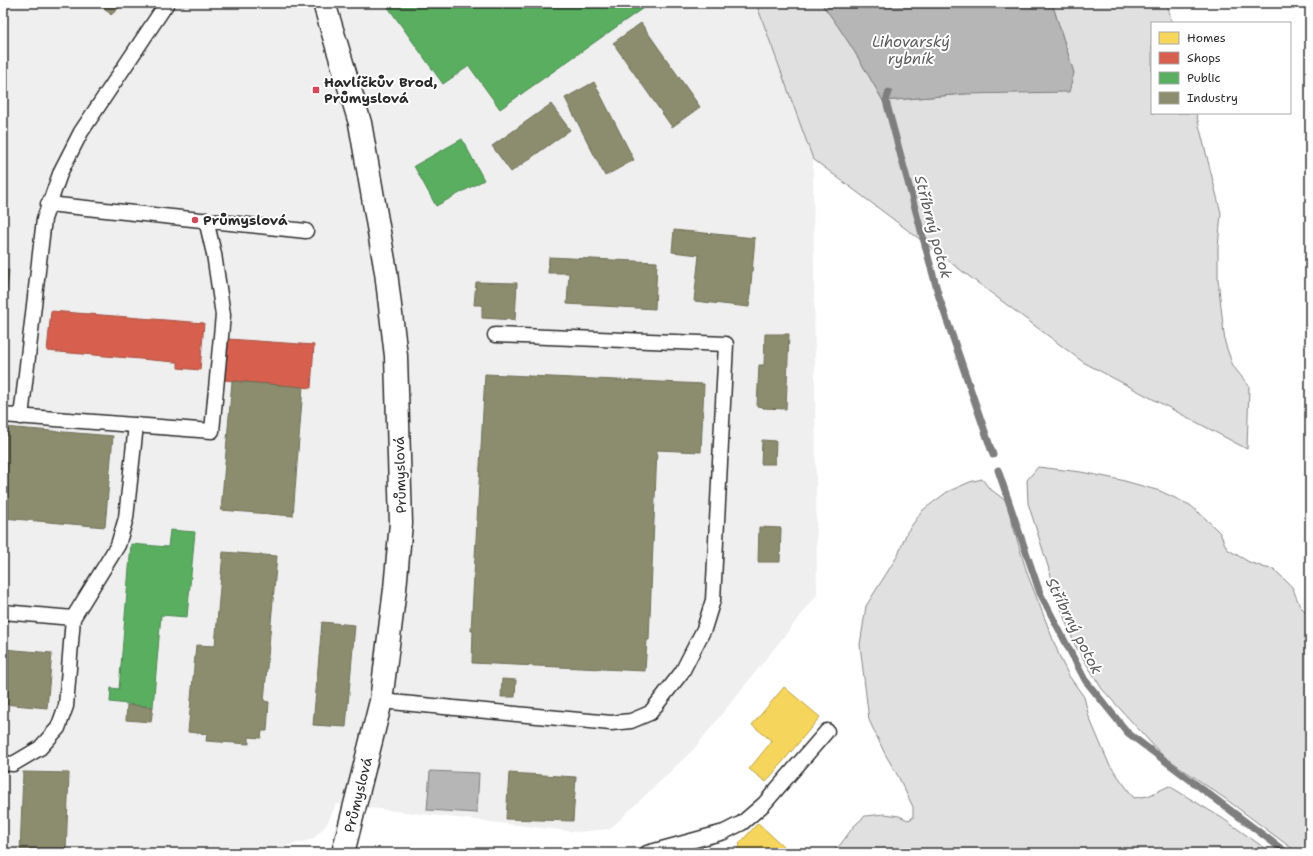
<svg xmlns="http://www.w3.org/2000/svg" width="1313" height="856" font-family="'Shantell Sans',sans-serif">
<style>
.built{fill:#efefef}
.green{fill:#e0e0e0;stroke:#868686}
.water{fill:#b6b6b6;stroke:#7e7e7e}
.homes{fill:#f6d55c;stroke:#b9a24d}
.shops{fill:#d6604d;stroke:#a35043}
.public{fill:#5aae61;stroke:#4c8751}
.industry{fill:#8c8c6e;stroke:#6f6f5a}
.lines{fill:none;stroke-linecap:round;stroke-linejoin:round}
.stream{stroke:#7e7e7e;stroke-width:7}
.service-casing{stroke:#2b2b2b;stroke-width:17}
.tertiary-casing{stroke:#2b2b2b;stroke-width:25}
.service{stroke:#fff;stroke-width:14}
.tertiary{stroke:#fff;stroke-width:22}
.poi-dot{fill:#d1495b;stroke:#fff;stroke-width:1.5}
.labels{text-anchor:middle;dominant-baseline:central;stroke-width:4;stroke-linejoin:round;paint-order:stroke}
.poi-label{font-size:14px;font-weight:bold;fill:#2b2b2b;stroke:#fff;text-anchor:start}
.street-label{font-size:14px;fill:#2b2b2b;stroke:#fff}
.water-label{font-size:15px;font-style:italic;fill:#5c5c5c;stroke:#fff}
</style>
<rect width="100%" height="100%" fill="#fff"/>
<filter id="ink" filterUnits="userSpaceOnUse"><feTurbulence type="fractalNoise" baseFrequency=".025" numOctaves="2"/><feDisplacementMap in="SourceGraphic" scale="8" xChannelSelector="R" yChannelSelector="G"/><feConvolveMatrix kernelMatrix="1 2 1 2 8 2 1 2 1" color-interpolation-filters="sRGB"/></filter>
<g filter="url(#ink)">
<path class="built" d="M3,3h753l57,156 4,436 -124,155 -83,79 -33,3 -241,-28 -9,20 -14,15 -53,14h-257z"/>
<g class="green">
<path d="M756,3h65c24,30 43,64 62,98l82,-7 109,-21 -22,-70h115l5,20h-20v90h44l25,100 -3,35v31l7,64 8,23 16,20 -2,63 -164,-87 -270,-203z"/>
<path d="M1038,467l43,5 40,8 39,11 30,14 16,14 14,14 7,16 22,13 17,6 8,1 18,18 8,19 10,10v237h-12l-71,-53 -66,-46 -59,-65 -26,-42 -11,-27 -37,-117 -1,-23z"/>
<path d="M982,479l7,9 17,13 7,25 14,47 34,87 8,16 15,21 5,20 20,47 25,34 14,-2 21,-10 53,32 44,31 4,4h-439l9,-8 14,-19 11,-10 20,-2 14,2 9,4 5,-2v-11l-15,-31 -13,-22 -16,-34 -9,-75 6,-39 32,-51 9,-23 16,-22 24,-18 23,-10z"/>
</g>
<g class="water">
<path d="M821,3h231l22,70 -5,19 -104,2 -82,7c-19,-34 -38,-67 -62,-98z"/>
<path d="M430,771l49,2 -2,40 -50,-3z"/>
</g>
<g class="homes">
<path d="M784,687l36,30 -54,65 -17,-13 23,-28 -20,-16z"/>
<path d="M758,823l25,23 -7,7h-37l-3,-3 4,-4 -1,-2z"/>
</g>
<g class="shops">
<path d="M51,311l153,12 -4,47 -22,-2v-6h-3l-128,-11z"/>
<path d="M228,339l86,6 -3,43 -87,-8z"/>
</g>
<g class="public">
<path d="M385,3h259l2,3 -146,103 -31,-43 -26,18z"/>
<path d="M462,139l22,41 -48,26 -22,-40z"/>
<path d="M170,530l25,2 -8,85 -26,-2 -8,92 -43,-5 1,-14 8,1 12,-145 37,3z"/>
</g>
<g class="industry">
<path d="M100,3h17l3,4 -9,8z"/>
<path d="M641,23l59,84 -28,20 -59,-84z"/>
<path d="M594,82l40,78 -29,16 -40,-78z"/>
<path d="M551,104l19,26 -59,42 -19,-26z"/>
<path d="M674,230l81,8 -6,69 -55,-6 5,-46 -27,-3z"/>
<path d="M549,257l108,5 -2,47 -88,-5 2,-31h-21z"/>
<path d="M3,270h6l-3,33 -3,-1z"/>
<path d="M476,282l41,1 -2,37 -33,-2v-13h-8z"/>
<path d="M765,334h24l-3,75 -23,-1v-1l-6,-1 2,-41h5z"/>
<path d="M485,374l219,10 -3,68 -44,-2 -8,190h-2l-2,31 -173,-8 1,-32h-2z"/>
<path d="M232,381l71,6 -10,129 -72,-6z"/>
<path d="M3,427l110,9 -8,91 -102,-9z"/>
<path d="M762,440l14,1 -1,23h-14z"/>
<path d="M759,527l22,1 -1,34h-22z"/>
<path d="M223,552l54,4 -13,145 5,1 -2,29h-5l-1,7 -12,-1v7l-43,-3 1,-7 -19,-2 8,-87 19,1z"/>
<path d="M322,622l33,3 -9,102 -33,-2z"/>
<path d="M3,649l49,4 -5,55 -44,-4z"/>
<path d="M502,679l14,1 -1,17h-14z"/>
<path d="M127,705l26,2 -2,15 -25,-2z"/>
<path d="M23,772l46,1 -3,80h-46z"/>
<path d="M509,773l67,4 -3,44 -67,-2z"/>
</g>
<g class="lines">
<g class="stream">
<path d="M889,92l-3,9 53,196 54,158"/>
<path d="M998,470l42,123 45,87 43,53 159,120"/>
</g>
<defs>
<g id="service">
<path d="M48,204l258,27"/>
<path d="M3,415l209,16 11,-116 -9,-61 -8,-34"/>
<path d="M21,417l23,-198 17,-48 20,-39 86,-129"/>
<path d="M3,612l70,6"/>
<path d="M381,701l230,22 20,-2 19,-8 32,-41 22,-43 9,-29 13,-256 -231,-9"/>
<path d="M3,763l10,1 27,-16 18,-20 8,-22 7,-88 45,-73 8,-27 10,-93"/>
<path d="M647,853l77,-21 18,-9 22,-19 63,-73"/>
</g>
<path id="tertiary" d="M324,3l36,120 26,149 10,84 5,167 -6,66 -14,112 -38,152"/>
</defs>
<use href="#service" class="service-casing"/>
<use href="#tertiary" class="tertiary-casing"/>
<use href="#service" class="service"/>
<use href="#tertiary" class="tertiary"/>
</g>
</g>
<g class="poi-dot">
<rect x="312" y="86" width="8" height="8" rx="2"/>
<circle cx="195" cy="220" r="4"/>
</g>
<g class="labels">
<g class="poi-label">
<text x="324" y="82">Havlíčkův Brod,<tspan x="324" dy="16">Průmyslová</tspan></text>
<text x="203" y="220">Průmyslová</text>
</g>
<g class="street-label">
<text transform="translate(400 475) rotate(-92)">Průmyslová</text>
<text transform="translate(358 795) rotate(-76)">Průmyslová</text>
</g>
<g class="water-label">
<text x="911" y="42">Lihovarský<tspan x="911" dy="17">rybník</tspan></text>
<text transform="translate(933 227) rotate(75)">Stříbrný potok</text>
<text transform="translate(1074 626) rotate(63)">Stříbrný potok</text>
</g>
</g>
<rect width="1313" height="856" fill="none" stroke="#fff" stroke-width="16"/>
<rect x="8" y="8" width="1297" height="840" fill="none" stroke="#2b2b2b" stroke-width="1.5" filter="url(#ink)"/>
<rect x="1151" y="22" width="140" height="92" fill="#ffffff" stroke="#aaaaaa"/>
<rect x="1159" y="32" width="20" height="12" fill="#f6d55c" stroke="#aaaaaa"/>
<text x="1187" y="42" font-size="12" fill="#2b2b2b">Homes</text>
<rect x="1159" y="52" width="20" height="12" fill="#d6604d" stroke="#aaaaaa"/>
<text x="1187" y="62" font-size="12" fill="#2b2b2b">Shops</text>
<rect x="1159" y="72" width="20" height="12" fill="#5aae61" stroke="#aaaaaa"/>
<text x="1187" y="82" font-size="12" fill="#2b2b2b">Public</text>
<rect x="1159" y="92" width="20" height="12" fill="#8c8c6e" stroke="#aaaaaa"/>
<text x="1187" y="102" font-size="12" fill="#2b2b2b">Industry</text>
</svg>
